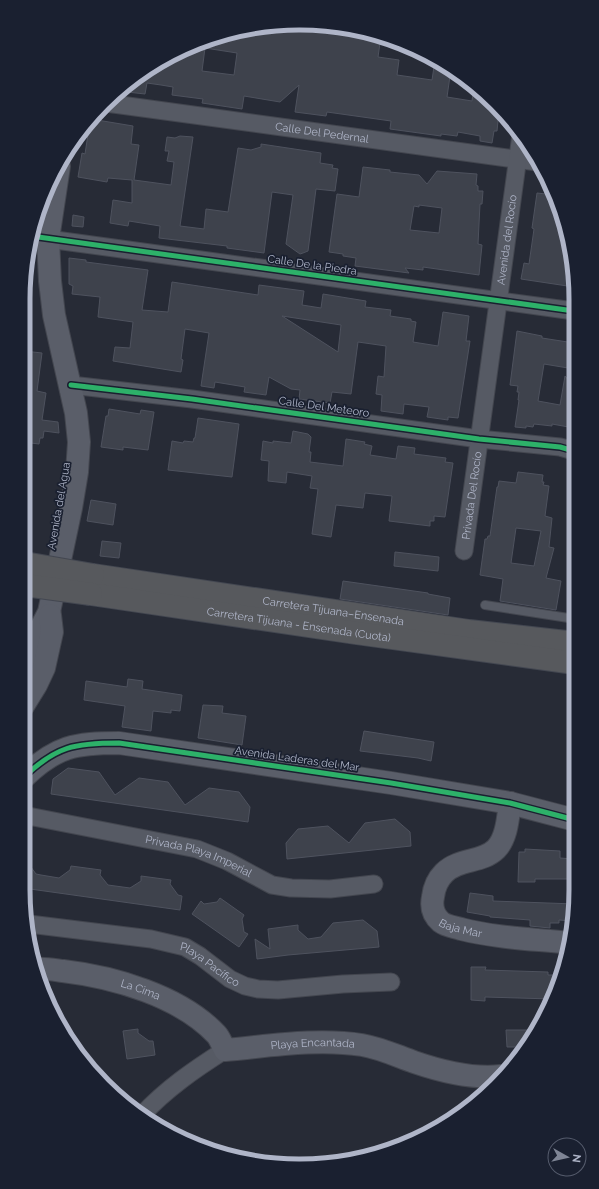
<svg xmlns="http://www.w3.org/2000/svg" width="599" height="1189" font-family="Raleway,sans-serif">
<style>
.building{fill:#3e424c;stroke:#4e525e;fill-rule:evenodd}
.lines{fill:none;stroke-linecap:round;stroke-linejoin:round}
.lane-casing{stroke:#43464f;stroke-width:10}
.street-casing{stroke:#43464f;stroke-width:19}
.secondary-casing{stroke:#43464f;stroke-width:24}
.highway-casing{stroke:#434751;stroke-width:24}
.lane{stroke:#565a64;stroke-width:8}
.street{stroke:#565a64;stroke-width:17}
.secondary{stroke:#5a5e69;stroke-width:22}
.highway{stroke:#57595d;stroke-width:22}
.highway-bridge-casing{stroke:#434751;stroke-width:24;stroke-linecap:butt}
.highway-bridge{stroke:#57595d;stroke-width:22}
.cycleway-casing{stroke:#1a2030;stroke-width:8}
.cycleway{stroke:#2db169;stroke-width:5}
.labels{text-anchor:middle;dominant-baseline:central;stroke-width:3.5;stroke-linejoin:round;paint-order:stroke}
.street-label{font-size:11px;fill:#afb5c8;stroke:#1a2030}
.rim{fill:none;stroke:#afb5c8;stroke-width:5}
</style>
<rect width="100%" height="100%" fill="#272b36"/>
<g class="building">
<path d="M292,24h27l52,8 10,4 -3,21 21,3 -2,15 35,5 3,-20 16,9 -4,28 25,4 2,-15 25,25 -2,20h-3l-2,12 -12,-2v-5l-22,-4 -1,4 -16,-2v2l-51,-7 1,-8 -64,-9 -1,4 -31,-4 4,-27 -19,17 -36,-6 -2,13 -40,-6 1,-4 -31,-4 1,-8 -12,-2 -14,-2 -2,11 -27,-3 43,-31 49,-22 53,-13h20l9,1zM205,48l32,5 -3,22 -32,-4z"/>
<path d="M91,119l42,7 -2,18 8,1 -5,35 37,5 3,-23 -7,-1 2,-10h-4l2,-14 8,1 5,-2 13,1 -13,89 24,3 2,-20 22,3 10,-64 13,2 10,-3v-3l60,9 -1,10 13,2 -1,3 6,1 -3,22 -19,-2 -8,62 -5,2 -3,1 -14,-10 7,-49 -21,-3 -8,61 -37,-5v-2l-68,-8 1,-12 -31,-5 -1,5 -18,-3 3,-23 19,3v-23l-24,-2 -1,4 -29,-5 4,-24 3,1 5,-33z"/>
<path d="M363,167l27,3v2l29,3 8,9 10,-13 40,3 -1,11 2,1v5h5l-1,13h-2l-2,40 4,1 -3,30 -56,-8v3l-18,-2 4,5 -54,-7 1,-8 -13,-2v-2l-14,-2 8,-58 22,3zM419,205l23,3 -3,25 -29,-3 4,-24 5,1z"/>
<path d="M537,193l18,2 4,15v11h3l12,43v23l-53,-8 3,-16 5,1 5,-35 -2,-1z"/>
<path d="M73,215l11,2 -1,10 -11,-1z"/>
<path d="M69,258l17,2v2l62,8 -6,40 26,2 4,-30 86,13 1,-10 45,6 -2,14 19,3 2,-14 43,7 -1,6 26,3 -1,6 21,3v2l5,1 -3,20 25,4 5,-34 26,4 -3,25h4l-12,77 -10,-1v3l-21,-3 2,-10 -25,-3 -1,10 -22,-3 1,-16 -6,-1 2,-18 6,1 2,-31 -28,-4 -7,52 -19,-2 -2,11 -31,-4 1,-9 -9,-1 -22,-12 -3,18 -22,-3 1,-5 -30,-5 -1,6 -13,-2 8,-53 -24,-4 -4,30 2,1 -2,12 -68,-11 2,-14 15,1 3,-26 -35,-5 2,-20 -28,-3 1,-8 -4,-2zM282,316l59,9 -3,27z"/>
<path d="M517,331l25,5v2l32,5v26l-30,-5 -6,37 22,4 5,-29 9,11v41l-22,-4v2l-18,-2 -1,3 -7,-1v2l-11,-1 4,-27h-1l1,-8h-2l1,-6 -8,-1z"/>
<path d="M24,351l18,2 -5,38 9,2 -4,27 16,2 1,11 -15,-2 -1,7h-3l-1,6 -16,-2z"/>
<path d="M109,409l31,5 1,-4 13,2 -6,38 -25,-3v3l-22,-3 5,-31h2z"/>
<path d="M198,418l41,6 -7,53 -64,-7 4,-29 11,2 1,-2 9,1 1,-4h1z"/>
<path d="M293,431l15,3 3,3 -2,15h2l-1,10 33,4 3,-27 19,3 -1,2 8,2 -2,9 26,4 2,-13 17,2 -1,6 32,4 -1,4 8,1 -8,54 -11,-1v5h-4v5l-41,-5 3,-25 -27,-3 -2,15 -27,-3 -5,32 -19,-3 6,-45 -8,-1 2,-12 -25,-4 -1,11 -18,-2 1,-20 -8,-1 2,-19 10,2v-2l18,2z"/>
<path d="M518,472l25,3 -1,7h2l-1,3 6,1 -4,30 7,2 -3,29 5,1 -8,30 15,3 -5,29 -56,-9 3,-22 -23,-4 5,-36h2l1,-3h2l7,-49h1l1,-6 17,2zM516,528l25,3 -7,35 -23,-3z"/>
<path d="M91,500l25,4 -3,21 -26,-4z"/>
<path d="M102,541l19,2 -2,15 -19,-2z"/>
<path d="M395,552l44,5 -1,14 -44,-5z"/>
<path d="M343,581l85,12v1l22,4 -2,17 -108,-16z"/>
<path d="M128,679l15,2 -1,8 40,6 -2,16 -9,-1v3l-18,-2 -2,20 -29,-4 3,-21 -41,-6 2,-19 41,6z"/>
<path d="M203,705l20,1 -1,7 24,3 -4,29 -44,-7z"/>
<path d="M364,731l70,11 -3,19 -13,-3 -58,-7z"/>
<path d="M68,768l31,4 16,23 24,-17 29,4 17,23 24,-17 30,4 11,15 -2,15 -197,-28 2,-15z"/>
<path d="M395,819l15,13 1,14 -124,13 -1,-16 12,-14 30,-3 21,17 16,-20z"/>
<path d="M525,849l35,2v7l14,1v3h1v17h-40v3h-17l1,-30h6z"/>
<path d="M23,856l13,18 5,1 18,3 11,-8 1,-4 30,4 -1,5 8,10 22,3 11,-7v-5l30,4 -1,4 8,11 4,1 -2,14 -157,-22z"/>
<path d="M470,893l23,3v5l82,3 -2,17 -14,-1v3h-9v5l-20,-2v-6l-40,-3v-1l-23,-4z"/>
<path d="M220,898l24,17 -2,4 2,13 4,2 -9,13 -47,-33 9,-13 3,3 13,-2z"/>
<path d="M363,920l14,11 2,16 -91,8 -31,4 -2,-20 15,10 -2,-20 30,-4v5l10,9 13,-2 12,-14z"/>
<path d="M471,967h15l-1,3 63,2v3h7l-1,19 -2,5 -67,-2v4l-14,-1z"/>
<path d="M138,1029v4l11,8h4l2,14 -28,4 -4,-28z"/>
<path d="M506,1030h29l-13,17h-15z"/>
</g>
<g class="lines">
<defs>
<path id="lane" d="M485,605l90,14"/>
<g id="street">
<path id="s1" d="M106,103l431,59"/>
<path d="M48,239l526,72"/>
<path d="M71,385l121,14 287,40 81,8 14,4"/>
<path id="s2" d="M464,551l57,-416"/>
<path id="s3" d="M23,815l174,34 30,12 45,24 19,3 39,1 44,-5"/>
<path id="s4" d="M29,924l122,15 34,8 15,9 30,23 15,7 13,3 20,1 65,-6 48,-2"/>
<path d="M142,1115c24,-26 53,-46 83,-65"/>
</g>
<g id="secondary">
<path d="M23,663l26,-51 22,-104 6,-36 2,-30 -3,-29 -22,-98 -4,-34 -2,-42 11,-73"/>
<path d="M23,706l13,-21 8,-17 8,-36 -2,-17"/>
<path d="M23,778c33,-32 52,-35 96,-35l272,40 119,20 65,17"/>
<path id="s5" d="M510,803c-2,14 -3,35 -14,46 -14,14 -37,9 -52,24 -6,6 -10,15 -11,24 -2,9 0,18 8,25 5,4 14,5 20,7 35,9 73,10 109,14"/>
<path id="s6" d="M36,969c9,-1 19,1 27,2 51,6 117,25 153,63 4,4 6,11 9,16 45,-4 92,-12 137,-5 18,3 35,11 52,17 26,9 60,17 87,14"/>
</g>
<g id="highway">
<path id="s7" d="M93,575l376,56 106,12"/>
<path id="s8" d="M91,594l265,39 219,30"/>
</g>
</defs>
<use href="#lane" class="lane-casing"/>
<use href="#street" class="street-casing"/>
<use href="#secondary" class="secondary-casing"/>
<use href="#highway" class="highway-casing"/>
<use href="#lane" class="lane"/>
<use href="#street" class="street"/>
<use href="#secondary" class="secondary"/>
<use href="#highway" class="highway"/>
<defs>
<g id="highway-bridge">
<path d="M30,564l63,11"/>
<path d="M25,585l66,9"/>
</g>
</defs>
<use href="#highway-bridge" class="highway-bridge-casing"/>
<use href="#highway-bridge" class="highway-bridge"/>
<defs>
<g id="cycleway">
<path d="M31,236l543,75"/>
<path d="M71,385l121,14 287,40 81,8 14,4"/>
<path d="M23,778c33,-32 52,-35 96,-35l272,40 119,20 65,17"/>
</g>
</defs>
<use href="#cycleway" class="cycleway-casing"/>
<use href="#cycleway" class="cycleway"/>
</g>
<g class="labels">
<g class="street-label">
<text stroke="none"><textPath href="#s1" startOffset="218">Calle Del Pedernal</textPath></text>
<text stroke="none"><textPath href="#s2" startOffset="314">Avenida del Rocío</textPath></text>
<text transform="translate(312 265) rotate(8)">Calle De la Piedra</text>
<text transform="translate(324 407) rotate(8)">Calle Del Meteoro</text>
<text stroke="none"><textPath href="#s2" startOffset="56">Privada Del Rocío</textPath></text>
<text transform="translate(59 506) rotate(-80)">Avenida del Agua</text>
<text stroke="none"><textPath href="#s7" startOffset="243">Carretera Tijuana–Ensenada</textPath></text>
<text stroke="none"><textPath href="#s8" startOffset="210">Carretera Tijuana - Ensenada (Cuota)</textPath></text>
<text transform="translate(297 759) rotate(8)">Avenida Laderas del Mar</text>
<text stroke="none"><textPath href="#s3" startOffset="181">Privada Playa Imperial</textPath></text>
<text stroke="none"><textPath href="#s5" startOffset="182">Baja Mar</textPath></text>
<text stroke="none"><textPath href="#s4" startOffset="188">Playa Pacífico</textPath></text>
<text stroke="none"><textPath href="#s6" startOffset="107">La Cima</textPath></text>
<text stroke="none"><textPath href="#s6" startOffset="302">Playa Encantada</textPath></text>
</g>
</g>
<path d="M0 0H599V1189H0ZM299 30H300A269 269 0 0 1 569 299V890A269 269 0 0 1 300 1159H299A269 269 0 0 1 30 890V299A269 269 0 0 1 299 30Z" fill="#1a2030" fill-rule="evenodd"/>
<path class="rim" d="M299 30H300A269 269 0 0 1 569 299V890A269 269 0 0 1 300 1159H299A269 269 0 0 1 30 890V299A269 269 0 0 1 299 30Z"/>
<g transform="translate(567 1157) rotate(98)"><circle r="19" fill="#1a2030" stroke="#565c6d"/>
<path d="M0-3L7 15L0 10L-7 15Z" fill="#7f8595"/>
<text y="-6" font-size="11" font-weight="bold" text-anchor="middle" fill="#afb5c8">N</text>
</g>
</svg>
